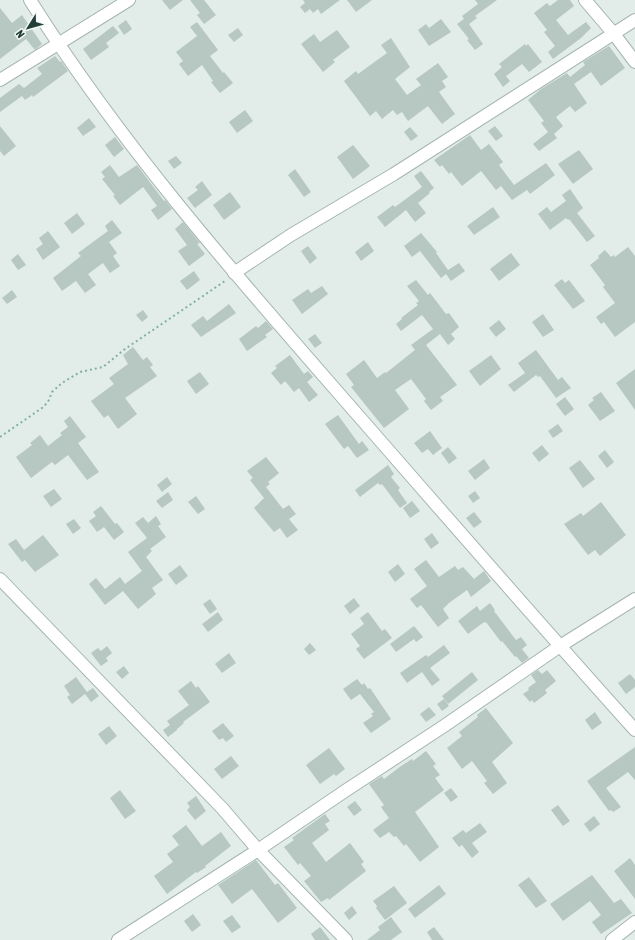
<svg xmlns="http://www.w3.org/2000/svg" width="635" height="940" font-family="'Asap Condensed',sans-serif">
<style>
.building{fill:#b7c7c2}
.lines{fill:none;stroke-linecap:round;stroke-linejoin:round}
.minor-casing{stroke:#a5b5b1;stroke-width:14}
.tertiary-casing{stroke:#a5b5b1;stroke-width:14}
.path{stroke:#82b0a6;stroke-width:2;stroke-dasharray:2 3;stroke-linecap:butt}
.minor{stroke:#fff;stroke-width:12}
.tertiary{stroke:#fff;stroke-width:12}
</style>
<rect width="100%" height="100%" fill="#e2ede9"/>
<g class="building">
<path d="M162,0h21l-13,10z"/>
<path d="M190,0h14l12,15 -12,9 -7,-9 3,-2z"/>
<path d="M303,0h37l-19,14 -3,-5 -5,4 -3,-4 -5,4 -5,-6 5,-4z"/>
<path d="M347,0h25l-16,12z"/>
<path d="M475,0h22l-22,16 2,2 -8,6 14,20 -8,6 -8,-10 2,-1 -12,-15 7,-5 -2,-3 16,-12z"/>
<path d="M558,0h12l4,6 -18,14 12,15 18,-13 5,6 -10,10 -28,21 -5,-7 7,-6 -11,-14 3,-2 -13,-17 13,-10 3,3z"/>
<path d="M0,8l12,15 10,-8 20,29 -7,6 -9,-11 -26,20z"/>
<path d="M441,19l10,13 -22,14 -11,-16 8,-6 3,4z"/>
<path d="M126,20l6,9 -8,6 -6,-9z"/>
<path d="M197,22l21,28 -8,6 13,17 1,-1 9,11 -13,10 -9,-11 2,-1 -11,-16 -14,11 -9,-12 4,-3 -7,-9 21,-16 -7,-9z"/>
<path d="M113,26l6,7 -13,10 3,4 -18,13 -8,-11z"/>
<path d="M238,28l5,7 -9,7 -6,-7z"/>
<path d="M337,30l13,17 -17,13 2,2 -12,10 -22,-28 13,-10 6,8z"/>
<path d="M391,38l19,29 -15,12 12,16 14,-10 -5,-6 22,-16 10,14 -6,4 4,6 -7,5 16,22 -13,10 -14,-18 -20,15 -6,-9 -5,3 -4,-5 -11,9 -6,-8 -6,5 -26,-35 12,-10 2,3 29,-21 -6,-8z"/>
<path d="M525,44l1,2 2,-2 14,18 -13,10 -7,-8 -16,12 4,5 -7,6 -9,-13 8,-7 -3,-3z"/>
<path d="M609,46l16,22 -24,18 -10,-14 -17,12 13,19 -12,9 -5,-6 -14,11 7,9 -9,8 3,4 -18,13 -6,-7 15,-12 -7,-9 3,-2 -16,-21 13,-11 26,-16 3,4 15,-12 -2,-3z"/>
<path d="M55,56l5,6 1,-1 7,10 -35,26 -1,-2 -7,5 -3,-4 -22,16v-14l19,-14 5,4 18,-14 -5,-6z"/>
<path d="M245,110l8,11 -16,12 -8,-11z"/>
<path d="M89,118l7,9 -13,9 -6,-8z"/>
<path d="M0,126l16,20 -12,10 -4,-5z"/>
<path d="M495,126l8,10 -7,5 -8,-10z"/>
<path d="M410,127l8,9 -7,5 -7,-9z"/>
<path d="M470,135l11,15 8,-6 14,18 -4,3 15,20 32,-22 9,12 -25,19 -3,-4 -15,10 -11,-14 -5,4 -15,-19 -19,15 -11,-14 -2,2 -7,-9 -2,2 -6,-7z"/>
<path d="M115,137l9,12 -10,8 -9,-12z"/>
<path d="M353,145l17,21 -17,13 -16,-22z"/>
<path d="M579,150l14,19 -20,15 -15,-20z"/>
<path d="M176,156l6,7 -8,6 -6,-8z"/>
<path d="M110,165l9,12 18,-12 27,36 1,-1 7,9 -14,11 -7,-10 6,-4 -14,-19 -23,18 -7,-9 2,-1 -13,-16 3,-2 -4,-5z"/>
<path d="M295,169l16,23 -7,5 -16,-22z"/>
<path d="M421,171l13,17 -5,4 1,1 -12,10 8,10 -11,9 -9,-12 -21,17 -8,-10 16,-12 2,2 27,-20 -8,-11z"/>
<path d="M202,181l10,14 -17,13 -8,-10 11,-8 -3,-3z"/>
<path d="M570,189l13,19 -6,5 18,23 -8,6 -18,-23 -1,1 -2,-2 -16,12 -12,-16 9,-7 4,5 15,-11 -4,-6z"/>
<path d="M230,192l11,15 -17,13 -11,-15z"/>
<path d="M493,207l7,10 -26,18 -7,-9z"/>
<path d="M77,213l8,11 -13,10 -8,-11z"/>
<path d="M112,220l10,13 -13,9 8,11 -4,3 7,10 -10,7 -7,-10 -15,11 8,11 -11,8 -9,-12 -14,10 -9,-13 28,-22 -3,-3 30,-22 -3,-5z"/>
<path d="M183,222l17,21 -3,1 8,10 -16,12 -11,-15 9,-6 -12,-16z"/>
<path d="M48,231l12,16 -17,13 -7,-11 7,-5 -4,-6z"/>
<path d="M421,233l16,19 -1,1 12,17 11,-7 6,8 -14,10 -5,-7 -5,4 -21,-27 -8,6 -8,-11z"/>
<path d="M368,242l6,9 -13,10 -6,-9z"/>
<path d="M308,246l9,12 -7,6 -9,-13z"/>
<path d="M628,247l7,9v66l-20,15 -11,-15 -3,2 -5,-7 19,-14 -12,-16 2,-2 -15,-20 9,-7 -1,-2 7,-6 6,7 3,-2 1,2z"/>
<path d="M511,253l9,12 -21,16 -9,-12z"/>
<path d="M18,254l8,11 -8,5 -7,-10z"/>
<path d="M194,271l6,9 -13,10 -7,-9z"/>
<path d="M562,279l3,4 4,-3 16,21 -12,8 -19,-24z"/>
<path d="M416,280l12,15 2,-2 16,21 3,-1 10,14 -8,7 4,5 -7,6 -8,-11 -14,11 31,40 -17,12 3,4 -12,9 -7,-9 2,-2 -15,-20 -16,11 14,19 -25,19 -33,-41 3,-2 -8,-11 18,-14 13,18 8,-6 1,1 29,-23 -4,-5 22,-16 -11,-14 -21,16 -5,-7 6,-5 -1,-1 17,-13 -2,-2 3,-2 -12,-15z"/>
<path d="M322,286l6,8 -26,20 -10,-14 16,-11 3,4z"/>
<path d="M12,290l5,7 -10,7 -5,-6z"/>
<path d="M229,304l7,9 -35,24 -10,-12 12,-9 4,5z"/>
<path d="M143,310l5,7 -6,5 -6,-7z"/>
<path d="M543,314l11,16 -11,7 -11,-15z"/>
<path d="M499,320l7,9 -10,8 -7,-9z"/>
<path d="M266,321l7,8 -8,6 2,2 -20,14 -8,-12 17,-13 2,2z"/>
<path d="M315,334l7,9 -7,5 -7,-9z"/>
<path d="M133,347l10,13 4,-3 6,8 -3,2 7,9 -32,22 12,16 -19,15 -10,-14 -4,3 -13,-17 23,-17 -5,-6 19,-14 -5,-9z"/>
<path d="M536,350l22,30 4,-3 9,11 -15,10 -16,-22 -2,1 -2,-2 -22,17 -6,-7 17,-12 -7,-10z"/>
<path d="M290,355l14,19 4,-3 5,6 -6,5 11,13 -9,7 -10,-14 -5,4 -9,-11 -4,4 -10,-12 6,-5 -2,-2z"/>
<path d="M491,355l10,14 -21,17 -11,-15z"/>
<path d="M635,369v41l-19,-27z"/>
<path d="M200,372l9,12 -13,10 -9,-13z"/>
<path d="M601,392l14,19 -15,10 -12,-16 6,-5 -2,-2z"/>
<path d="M565,397l9,12 -9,7 -9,-12z"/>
<path d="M338,415l21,29 3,-3 7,9 -12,8 -9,-12 -4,3 -19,-25z"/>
<path d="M70,416l16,21 -8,6 21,29 -12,8 -19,-25 -13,10 -3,-3 -21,16 -15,-21 16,-12 -2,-2 10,-8 8,11 14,-11 -2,-2 8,-6 -4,-6z"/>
<path d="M558,424l5,7 -10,7 -5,-7z"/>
<path d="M430,431l12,17 -9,7 -5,-6 -6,4 -8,-10z"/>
<path d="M542,445l7,9 -10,8 -7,-9z"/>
<path d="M448,447l9,11 -8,6 -8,-11z"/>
<path d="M605,450l9,12 -7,6 -9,-12z"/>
<path d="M266,457l13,16 -11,9 2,2 -4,3 17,22 6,-4 7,9 -7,5 9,11 -11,8 -7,-10 -6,4 -20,-24 10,-10 -14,-18 3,-2 -6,-7z"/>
<path d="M484,459l6,9 -15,12 -7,-9z"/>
<path d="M580,460l15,19 -12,9 -14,-20z"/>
<path d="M388,465l6,9 -3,3 9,11 -2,2 9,13 -7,5 -18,-24 -2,1 -2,-2 -18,14 -5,-7z"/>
<path d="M167,477l5,7 -10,8 -5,-7z"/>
<path d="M54,489l8,10 -11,8 -8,-11z"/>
<path d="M475,491l5,7 -7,5 -5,-7z"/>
<path d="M168,492l5,8 -11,8 -6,-7z"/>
<path d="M196,496l9,13 -7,5 -10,-12z"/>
<path d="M412,501l8,10 -10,7 -7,-10z"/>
<path d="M601,502l25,33 -26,21 -5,-6 -7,5 -24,-31 17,-11 2,3z"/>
<path d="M101,506l14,18 2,-1 7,9 -10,8 -10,-13 -7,5 -8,-11 7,-5 -3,-4z"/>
<path d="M474,512l8,10 -8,6 -8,-10z"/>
<path d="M156,516l5,8 -3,2 8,11 -16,12 2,2 -6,6 17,23 -11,8 4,6 -18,15 -15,-18 -18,14 -16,-21 7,-6 9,11 15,-12 5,7 17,-13 -14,-19 19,-14 -12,-15 8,-6 5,6z"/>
<path d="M74,519l7,9 -8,6 -7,-10z"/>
<path d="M432,533l7,10 -8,6 -7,-10z"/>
<path d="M43,535l16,20 -24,17 -10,-12 -3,2 -14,-18 8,-5 8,11z"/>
<path d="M426,560l13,17 16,-11 3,4 5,-3 11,12 10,-8 7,10 -20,16 -4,-7 -18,13 -6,6 6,9 -11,9 -17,-22 -4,3 -7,-9 17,-13 -13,-17z"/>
<path d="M398,564l7,10 -10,8 -7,-10z"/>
<path d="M180,565l8,11 -12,9 -8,-11z"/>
<path d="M354,598l6,8 -10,8 -6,-8z"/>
<path d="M210,599l7,10 -7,5 -7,-10z"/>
<path d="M490,603l5,7 -1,1 22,29 5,-3 6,8 -5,4 7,9 -7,5 -6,-7 -1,1 -13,-16 -1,1 -15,-20 -1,1 -1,-1 -16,12 -10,-13 19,-15 3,5z"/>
<path d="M218,612l5,8 -15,12 -6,-8z"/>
<path d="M368,612l14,19 3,-2 7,9 -28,21 -8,-10 4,-3 -9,-12 13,-10 -4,-6z"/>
<path d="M414,626l9,11 -7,5 -2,-3 -18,13 -6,-8z"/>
<path d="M310,643l6,7 -7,5 -5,-6z"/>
<path d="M444,645l6,8 -20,15 10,12 -8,6 -10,-14 -15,11 -7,-10 26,-18 2,2z"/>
<path d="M107,646l5,7 -6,5 2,3 -7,5 -10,-13 7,-5 3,3z"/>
<path d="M229,653l7,10 -14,10 -7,-9z"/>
<path d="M124,666l5,7 -7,6 -6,-7z"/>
<path d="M538,670l4,4 5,-4 9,11 -11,9 2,3 -13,10 -2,-3 -2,2 -7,-8 6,-4 -1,-2 8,-6 -5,-7z"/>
<path d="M472,672l6,8 -30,24 -6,-8z"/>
<path d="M630,674l5,6v7l-9,7 -8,-11z"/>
<path d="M76,677l11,15 6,-4 6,8 -8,6 -6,-8 -13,10 -5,-7 3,-2 -6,-9z"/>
<path d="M357,679l5,6 2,-2 4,6 2,-1 21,31 -20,14 -8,-10 10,-7 -2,-2 3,-2 -14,-18 -9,6 -8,-11z"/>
<path d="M191,681l5,7 2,-2 12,16 -27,20 1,1 -7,6v1l-9,7 -5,-7 7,-5 -3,-4 22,-16 -11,-14z"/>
<path d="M444,699l5,7 -7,5 -5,-7z"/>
<path d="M429,707l7,8 -10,7 -6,-8z"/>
<path d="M486,708l27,35 -21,19 15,21 -14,11 -9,-11 3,-2 -15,-20 -10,8 -15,-21 15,-12 -3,-4 19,-15 -1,-2z"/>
<path d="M595,712l7,11 -10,7 -7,-10z"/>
<path d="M223,723l11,13 -8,6 -3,-4 -4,2 -7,-9z"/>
<path d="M109,726l8,10 -11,9 -8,-11z"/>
<path d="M635,747v33l-7,-8 -22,16 15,19 -8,5 -2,-2 -2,1 -22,-30z"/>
<path d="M329,748l16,21 -9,7 -2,-2 -14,10 -14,-19z"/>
<path d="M426,751l10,13 -3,2 7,9 -5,3 9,12 -29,22 24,35 -19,15 -14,-18 -2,2 -8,-10 -2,1 -5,-5 -9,6 -7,-8 16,-12 -8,-11 3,-2 -15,-21 13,-8 2,3 17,-13 11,-7 1,2z"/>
<path d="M231,756l8,10 -17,13 -8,-10z"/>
<path d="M451,788l7,9 -7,5 -7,-9z"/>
<path d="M120,790l16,21 -11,8 -15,-21z"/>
<path d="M196,796l10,15 -11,9 -8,-10 3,-3 -3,-4z"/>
<path d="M355,801l7,9 -8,6 -7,-9z"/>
<path d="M558,805l12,16 -7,5 -12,-16z"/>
<path d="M325,814l5,7 -5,3 4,6 -17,13 14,19 24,-19 14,19 -3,2 5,7 -37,29 -1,-2 -7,4 -17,-21 7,-5 -11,-13 -2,2 -14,-18 10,-7 -2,-2z"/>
<path d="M594,816l6,8 -10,8 -6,-8z"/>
<path d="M480,823l7,9 -15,11 7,9 -7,6 -10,-13 -3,2 -7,-9 11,-8 3,3z"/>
<path d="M186,825l16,21 19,-14 10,14 -26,20 1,1 -9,6 -1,-1 -29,22 -13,-18 19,-14 -6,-8 12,-9 -7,-9z"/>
<path d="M630,858l5,7v34l-21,-28z"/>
<path d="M256,860l19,25 3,-2 19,25 -19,15 -26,-34 -20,15 -14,-19z"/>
<path d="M592,875l22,28 7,-4 11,14 -31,21 -9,-12 9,-7 -11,-14 -27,20 -13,-17z"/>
<path d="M529,877l18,24 -11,7 -18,-23z"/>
<path d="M439,885l7,9 -31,24 -7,-9z"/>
<path d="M394,886l13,17 -22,17 -9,-12 1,-2 -4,-5z"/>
<path d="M352,906l5,7 -8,7 -5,-7z"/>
<path d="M193,914l8,11 -9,7 -8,-11z"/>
<path d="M232,915l9,12 -9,6 -9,-12z"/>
<path d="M391,917l11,15 -11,8h-24l13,-10 -2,-3z"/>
<path d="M320,927l10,13h-15l-4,-6z"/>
<path d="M434,927l10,13h-12l-5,-8z"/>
</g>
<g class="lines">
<defs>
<g id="minor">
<path d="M585,0l29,34 21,28"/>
<path d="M0,80l129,-80"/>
<path d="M234,273l57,-38 103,-61 241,-154"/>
<path d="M0,579l222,229 36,42 88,90"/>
<path d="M118,940l140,-90 87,-59 99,-65 116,-80 75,-47"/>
<path d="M612,940l23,-18"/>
</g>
<path id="tertiary" d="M30,0c90,143 201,270 312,397 97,111 194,223 293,333"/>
</defs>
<use href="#minor" class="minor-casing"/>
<use href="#tertiary" class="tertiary-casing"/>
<path class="path" d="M0,437l42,-29 6,-6 4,-10 10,-9 18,-11 23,-5 22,-18 100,-68"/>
<use href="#minor" class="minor"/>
<use href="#tertiary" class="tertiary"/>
</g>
<g transform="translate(28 28) rotate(233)" stroke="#f3f9f6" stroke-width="3" paint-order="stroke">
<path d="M0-3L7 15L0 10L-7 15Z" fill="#223e39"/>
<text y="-6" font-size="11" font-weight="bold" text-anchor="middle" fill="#223e39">N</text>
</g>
</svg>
